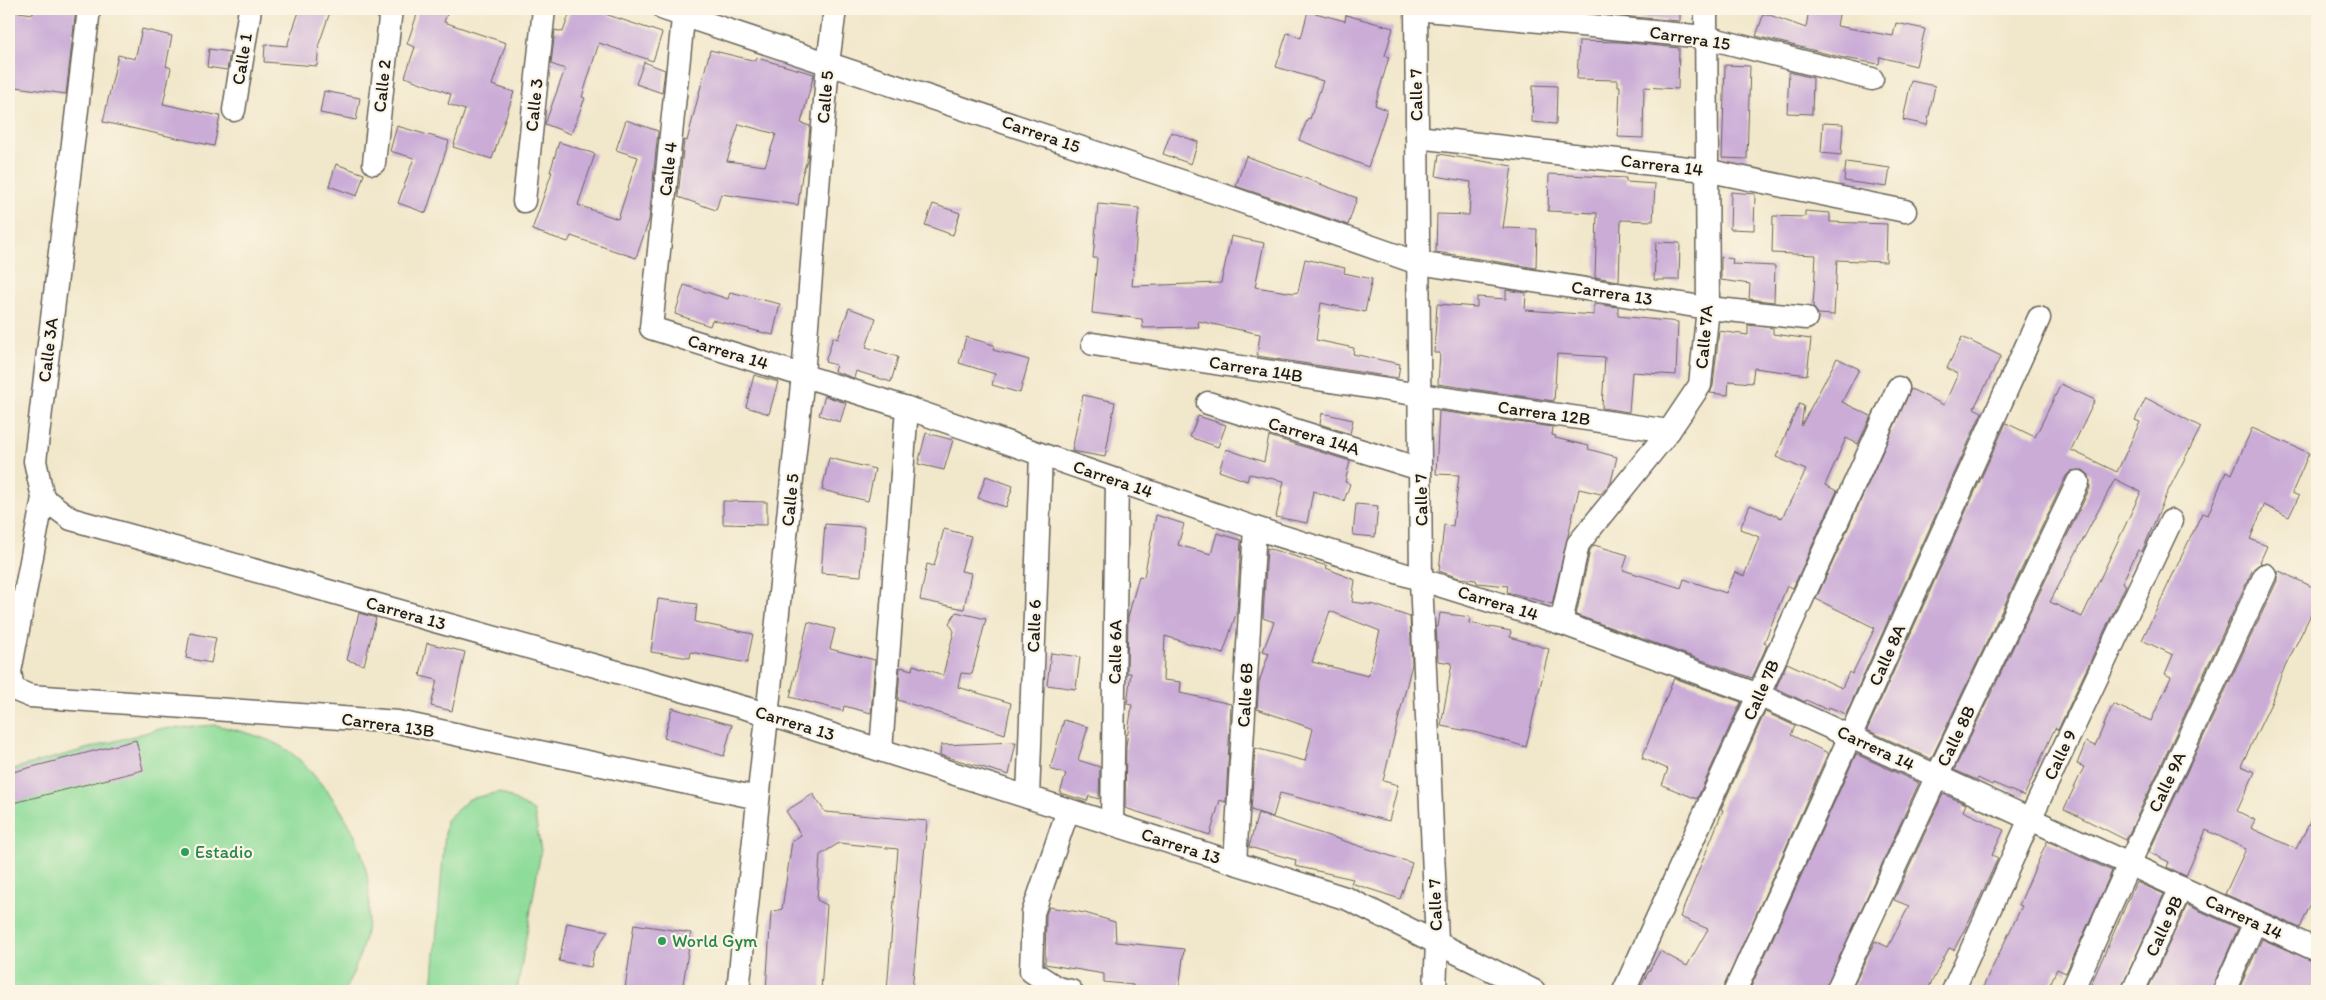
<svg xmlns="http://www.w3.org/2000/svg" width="2326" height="1000" font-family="Itim,sans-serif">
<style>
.green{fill:#8edc9a;stroke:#557c5b}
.building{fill:#caacd7;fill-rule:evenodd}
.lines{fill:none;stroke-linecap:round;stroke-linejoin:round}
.street-casing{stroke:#676359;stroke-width:25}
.street{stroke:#fff;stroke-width:22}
.leisure-dot{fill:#2e9e5b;stroke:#fcf5e5;stroke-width:2}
.labels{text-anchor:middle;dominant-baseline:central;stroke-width:4.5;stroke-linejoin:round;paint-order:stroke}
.street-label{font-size:18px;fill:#1c1c1c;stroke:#fcf5e5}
.leisure-label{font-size:18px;fill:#27864d;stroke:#fcf5e5;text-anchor:start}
</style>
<rect width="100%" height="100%" fill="#fcf5e5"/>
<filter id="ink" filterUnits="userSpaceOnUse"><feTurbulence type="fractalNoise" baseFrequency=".02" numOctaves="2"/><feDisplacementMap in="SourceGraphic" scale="10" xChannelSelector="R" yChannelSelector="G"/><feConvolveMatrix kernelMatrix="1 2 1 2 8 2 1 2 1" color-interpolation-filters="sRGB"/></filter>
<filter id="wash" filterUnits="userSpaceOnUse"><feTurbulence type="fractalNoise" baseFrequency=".0096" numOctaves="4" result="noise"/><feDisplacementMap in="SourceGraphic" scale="20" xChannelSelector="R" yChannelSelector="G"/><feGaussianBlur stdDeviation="1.12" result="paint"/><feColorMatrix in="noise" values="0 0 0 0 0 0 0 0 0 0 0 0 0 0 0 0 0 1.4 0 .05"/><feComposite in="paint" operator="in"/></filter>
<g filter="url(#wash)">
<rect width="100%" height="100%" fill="#f1e7cb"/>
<g class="green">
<path d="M216,725c23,6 50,11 71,25 13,8 25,23 35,35 54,63 62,133 22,206h-335v-221l150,-41z"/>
<path d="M500,792l34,19 7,40 -24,140h-85l14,-171 23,-21z"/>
</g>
<g id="blocks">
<g class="building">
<path d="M33,9h43l-10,85 -57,-8v-55l3,-20 21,3z"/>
<path d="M300,9h31l-12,35 -2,22 -53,-4 1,-18 22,2z"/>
<path d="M419,9h30l-5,13 62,21 -14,42 22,7 -22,67 -39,-12 12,-37 -17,-6 3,-10 -46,-17 10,-30 -8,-3z"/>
<path d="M571,9h35l-1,5 57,19 -9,28 -54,-18 -17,54 3,1 -14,36 -26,-10 20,-55 -14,-5 4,-34 8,2z"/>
<path d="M1621,9h59v12l-59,-5z"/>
<path d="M1809,9h31l-3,17 56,10 3,-13 29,6 -9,37 -36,-9 -1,7 -35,-6 -88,-22 8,-23 42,15z"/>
<path d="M1308,11l37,10 1,-6 47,13 -8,28 4,1 -14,48 12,5 -19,57 -69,-27 9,-22 2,1 13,-38 -47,-14 11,-34 14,5z"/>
<path d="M142,29l30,7 -6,30 5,2 -8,36 57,12 -6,30 -111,-24 15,-67 17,4z"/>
<path d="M1579,41l42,1 58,6 -1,41 -34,-2 -1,51 -25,-1 2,-51h-2v-6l-41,-1z"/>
<path d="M209,49l21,3 -3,18 -20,-3z"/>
<path d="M710,50l46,11 1,-3 57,16 -13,49 9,3 -3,34 -5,15 -4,30 -77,-11 -5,16 -38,-13 6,-57 3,1zM739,124l37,10 -11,32 -38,-5z"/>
<path d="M644,62l21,8 -3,23 -26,-9z"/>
<path d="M1725,65l25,1 -3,93 -25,-1z"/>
<path d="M1789,72l24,6 -1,36 -25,-1z"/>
<path d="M1911,81l24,5 -8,39 -24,-5z"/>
<path d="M1533,85l24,1 -1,38 -24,-2z"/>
<path d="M324,91l36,7 -4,22 -36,-7z"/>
<path d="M626,120l32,11 -9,89 -13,38 -65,-22 -3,6 -36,-12 20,-58h-2l9,-30 36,12 -17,51 40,14 20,-62 -22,-7z"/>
<path d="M1823,123l20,1 -2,31 -20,-2z"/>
<path d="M397,126l52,15 -23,72 -28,-10 16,-45 -24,-7z"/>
<path d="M1171,132l27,10 -7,22 -28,-10z"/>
<path d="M1439,154l73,12 -9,62 34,1 -1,39 -100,-16 1,-38 32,1 2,-33 -35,-6z"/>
<path d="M1246,156l111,42 -9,27 -112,-39z"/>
<path d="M1846,162l44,6 -3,19 -43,-6z"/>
<path d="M336,164l28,10 -7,22 -28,-10z"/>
<path d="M1549,174l77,4v4l29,2 -2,37 -32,-1 -2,61 -24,-4 2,-64 -49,-2z"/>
<path d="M1731,192l24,2 -1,36 -24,-1z"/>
<path d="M933,204l27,9 -7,22 -28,-10z"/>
<path d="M1098,204l41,4 -7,78 89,-3 10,-47 33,7 -9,44 39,6 4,-1 7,-33 40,9 -1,5 28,6 -7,33 -44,-9 -5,37 38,8 -1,6 47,10 -2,14 -141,-22 3,-22 -62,-13 1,6 -56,1 -1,-9 -50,-6 5,-55h-4z"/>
<path d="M1805,211l25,2v9l57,2 -1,38 -49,-2 -3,55 -16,-1 -5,-7 3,-52 -44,-2 1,-37 32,1z"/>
<path d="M1656,242l24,1 -1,37h-25z"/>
<path d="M1721,257l12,2 -1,5 43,2 -1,36 -25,-3 1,-15 -29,-4z"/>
<path d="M684,285l44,14 2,-7 50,12 -7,31 -61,-15 -2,6 -35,-12z"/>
<path d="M1506,290l20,3 -1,17 69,5v-11l24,3v9l60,6 -2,53 -44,-3 -3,40 -27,-4 3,-51 -48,-3 -3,47 -116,-17 2,-31h-6l3,-49 40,3v-10l29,2z"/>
<path d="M849,308l27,10 -10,29 32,10 -7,25 -35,-11 -2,7 -20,-7 2,-6 -11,-3 8,-25 5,2z"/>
<path d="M1748,325l25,3v6l38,5 -4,36 -53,-7 -2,15 -23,-2 -1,14 -18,-2 3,-7 6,-55 29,4z"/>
<path d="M966,337l28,8 -1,5 36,10 -9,33 -28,-8 3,-11 -36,-11z"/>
<path d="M1962,337l39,19 -27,52 8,4 -136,302 -17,-7 -1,3 -22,-10 -1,2 -29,-14 11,-25 55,25 7,-16 3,2 23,-46 -59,-29 95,-210 33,16 14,-31 -11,-6z"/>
<path d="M1837,358l22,11 -17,33 29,14 -13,28 -12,-6 -21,47 12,6 -44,97 -6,-2 -23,57 3,1 -3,8 -12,26 -176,-63 14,-65 4,-5 34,10 -5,15 58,18 3,-9 42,14 9,-21 9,4 15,-39 -19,-8 10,-24 32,13 24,-48 -30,-13 23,-53 5,2 -3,20z"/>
<path d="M754,375l24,7 -9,32 -23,-7z"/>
<path d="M2061,384l34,16 -24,50 46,22 23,-50 -5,-2 11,-22 55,29 -35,68 -24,57 -4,-2 -16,33 4,2 -68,145 -3,-2 -31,68 -31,-13 -1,2 -14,-7 -1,2 -23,-10 136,-282 -1,-13 -6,-5 -12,1 -5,5 -135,283 -64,-29 139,-307 29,14zM2115,479l26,13 -59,125 -32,-15z"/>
<path d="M1083,395l32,7 -10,55 -33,-6z"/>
<path d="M825,396l21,7 -6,19 -21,-7z"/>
<path d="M1439,411l114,16 -1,8 4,1 -1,2 34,8 -1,3 29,8 -6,25 -10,12 -22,-5 -27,115 -45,-12 1,-6 -31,-3 -1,-3 -17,-2 -20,-7 5,-46 9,1 6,-51 -23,-1z"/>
<path d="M1322,413l31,7 -3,14 -30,-10z"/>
<path d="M1198,416l28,9 -8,22 -28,-10z"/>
<path d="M2252,428l57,25 -17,40 7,3 -10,21 -25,-12 -14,34 17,7 -7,16 2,1 -9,6 -127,271 -62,-31 20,-42 -7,-3 9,-22 9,4 18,-42 38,17 20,-44 -6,-3 8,-19 -31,-15 60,-127 6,2 18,-44 6,3z"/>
<path d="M926,433l27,7 -9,30 -26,-6z"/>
<path d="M1269,436l81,25 -5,21 5,2 -6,17 -31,-10 -6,32 -31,-6 8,-36 -35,-7 -2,7 -28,-10 7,-22 38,13z"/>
<path d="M829,458l46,11 -7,32 -46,-11z"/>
<path d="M986,476l27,10 -7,21 -28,-9z"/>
<path d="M723,501l44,1v23l-44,-1z"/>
<path d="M1356,504l22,2 -3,31 -22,-2z"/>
<path d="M1156,515l28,9 -6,21 33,9 6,-21 24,7 -4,71 -14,43 -58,-18 -2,44 18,2 -1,11 51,11 -5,98 -6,-2 -10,35 -85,-27 1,-62 6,-41 -5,-1 4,-31h-4l1,-56 11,-41 5,1z"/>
<path d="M825,524l39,3 -3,49 -40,-3z"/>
<path d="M944,529l27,7 -10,35 10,2 -7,36 -44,-9 7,-36 7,2z"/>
<path d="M1267,548l60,18 -1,2 29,12 -3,22 23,3 35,12 2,47 -29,117 15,4 -9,36 -109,-28 -7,24 -22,-7 4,-62 50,13 8,-32 -56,-20 2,-27 10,-29 -6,-2 11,-29 -11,-4zM1330,611l50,20 -12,45 -56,-14z"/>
<path d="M2277,570l40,19v13l-36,73 -9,24h1l-32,67 14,6 -18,39 18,9 -4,8 45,21 21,-40v81l-17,38 -75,-34 21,-45 -40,-19 -20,46 -19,-9 2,-5 -20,-10 128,-271z"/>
<path d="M658,599l39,5 -2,18 58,12 -6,29 -56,-11 -1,6 -39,-6z"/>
<path d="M956,612l30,7 -14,55 -11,-1 -3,14 53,16 -6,31 -107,-34 2,-33 12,3 1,-5 30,10 11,-44 -5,-8z"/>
<path d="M359,613l17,5 -12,47 -17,-5z"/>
<path d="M1440,613l30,4 -1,6 42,8 -1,6 39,12 -23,98 -48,-14 -37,-7 11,-63 -14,-2 -2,-35 2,1z"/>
<path d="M808,622l27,7 -5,20 45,11 -4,53 -27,-7 -1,5 -53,-14z"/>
<path d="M190,633l26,5 -5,25 -25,-5z"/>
<path d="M427,643l38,9 -13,59 -21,-5 6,-26 -17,-4z"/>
<path d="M1051,653l29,4 -4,32 -29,-4z"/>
<path d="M1674,678l67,24 -44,97 -35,-14 6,-16 -26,-11z"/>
<path d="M672,708l60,17 -8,31 -60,-18z"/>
<path d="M1765,712l30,14 -4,9 37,18 -106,238h-84l22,-40 27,15 21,-37 -28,-12 43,-107 -2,-1z"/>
<path d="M1064,720l24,7 -10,33 22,7 -1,32 -10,-3 -2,5 -27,-8 6,-19 -16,-5z"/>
<path d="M136,740l7,30 -134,34v-31z"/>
<path d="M1016,742l-7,33 -69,-20 1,-10z"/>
<path d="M1856,754l63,29 -95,208h-75z"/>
<path d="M813,794l12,18 102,9 -15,170h-25l11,-142 -59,-6 -19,12 -3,45 10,5 -6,86h-55l5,-79 11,-3 10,-68 9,-6 -15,-24z"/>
<path d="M1943,794l23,10 -3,7 41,19 -12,25 6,3 -24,53 -20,39 -5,-2 -22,43h-76l24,-50 13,6 21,-41 -15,-6z"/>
<path d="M1258,813l154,50 -12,36 -49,-16 2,-4 -58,-13 1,-6 -47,-13z"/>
<path d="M2047,841l65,30 -46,102 -9,-4 -10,22h-66l41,-85 -3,-1z"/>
<path d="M2136,882l28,12 -44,97h-32z"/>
<path d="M2187,905l51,23 -27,63h-64z"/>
<path d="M1049,907l36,6 30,9 1,20 68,7 -5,42h-47l1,-6 -29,-3v-8l-59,-10 1,-49z"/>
<path d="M567,923l41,8 -14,21 -3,15 -32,-6z"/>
<path d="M634,924l57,9 -9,58 -57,-2z"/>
<path d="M2262,939l55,24v28h-79z"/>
</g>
</g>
</g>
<g filter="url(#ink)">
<use href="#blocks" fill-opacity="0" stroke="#676359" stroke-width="1"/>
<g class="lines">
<defs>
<g id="street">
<path d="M89,9l-54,452 8,37 -33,174 3,17 17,7 368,26 360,76"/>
<path d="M664,9l553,184 201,70 290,45 98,10"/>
<path d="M684,9l-33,319 256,80 348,120 306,95 198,72 558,255"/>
<path d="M1416,9l5,571 16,362 -2,49"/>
<path d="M1416,9l289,28 167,42"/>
<path d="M234,110l16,-101"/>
<path d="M1417,137l288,33 200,41"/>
<path d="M374,163l17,-154"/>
<path d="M524,201l20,-192"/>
<path d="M1093,344l327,51 249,36"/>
<path d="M1208,403l212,66"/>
<path d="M43,498l28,21 696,195 581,185 186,92"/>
<path d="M1561,623l17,-79 91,-113 31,-46 8,-77 -2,-299"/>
<path d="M881,750l26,-342"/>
<path d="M1028,797l13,-342"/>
<path d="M1068,810l-35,103 -2,58 26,17 14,3"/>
<path d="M1112,824l5,-344"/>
<path d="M1235,863l20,-335"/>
<path d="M738,991l65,-616 25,-312 7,-54"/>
<path d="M1624,991l274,-603"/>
<path d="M1735,991l304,-673"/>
<path d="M1837,991l100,-215 141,-294"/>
<path d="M1953,991l77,-172 141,-298"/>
<path d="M2072,991l57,-127 136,-289"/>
<path d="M2133,991l48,-103"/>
<path d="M2224,991l31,-69"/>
</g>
</defs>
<use href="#street" class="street-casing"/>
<use href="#street" class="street"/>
</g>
</g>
<g class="leisure-dot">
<circle cx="185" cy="852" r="5"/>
<circle cx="662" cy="941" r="5"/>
</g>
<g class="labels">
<g class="street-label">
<text transform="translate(1690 38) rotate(9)">Carrera 15</text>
<text transform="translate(242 59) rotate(-81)">Calle 1</text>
<text transform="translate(382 86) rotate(-84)">Calle 2</text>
<text transform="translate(1416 95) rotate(-91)">Calle 7</text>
<text transform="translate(825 97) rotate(-85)">Calle 5</text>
<text transform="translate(534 105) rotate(-84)">Calle 3</text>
<text transform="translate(1041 134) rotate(19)">Carrera 15</text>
<text transform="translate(1662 165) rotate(7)">Carrera 14</text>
<text transform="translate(668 169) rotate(-84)">Calle 4</text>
<text transform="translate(1612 293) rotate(9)">Carrera 13</text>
<text transform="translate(1704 337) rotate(-85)">Calle 7A</text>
<text transform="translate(48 350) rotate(-83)">Calle 3A</text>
<text transform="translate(728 352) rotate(17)">Carrera 14</text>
<text transform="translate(1256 369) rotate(9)">Carrera 14B</text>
<text transform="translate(1544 413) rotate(8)">Carrera 12B</text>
<text transform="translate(1314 436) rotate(17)">Carrera 14A</text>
<text transform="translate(1113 479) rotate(19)">Carrera 14</text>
<text transform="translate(790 500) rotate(-84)">Calle 5</text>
<text transform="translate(1421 500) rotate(-91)">Calle 7</text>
<text transform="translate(1498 603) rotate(17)">Carrera 14</text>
<text transform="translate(406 613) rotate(16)">Carrera 13</text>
<text transform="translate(1034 626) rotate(-88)">Calle 6</text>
<text transform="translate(1115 652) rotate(-89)">Calle 6A</text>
<text transform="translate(1887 655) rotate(-66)">Calle 8A</text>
<text transform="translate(1761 690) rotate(-66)">Calle 7B</text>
<text transform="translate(1245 695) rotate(-87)">Calle 6B</text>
<text transform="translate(795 723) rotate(17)">Carrera 13</text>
<text transform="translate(388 725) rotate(8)">Carrera 13B</text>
<text transform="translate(1956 736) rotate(-64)">Calle 8B</text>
<text transform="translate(1876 748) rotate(25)">Carrera 14</text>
<text transform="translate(2060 755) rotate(-65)">Calle 9</text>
<text transform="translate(2167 782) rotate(-65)">Calle 9A</text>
<text transform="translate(1181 846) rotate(18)">Carrera 13</text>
<text transform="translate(1435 905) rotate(-92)">Calle 7</text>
<text transform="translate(2244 917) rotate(25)">Carrera 14</text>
<text transform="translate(2164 926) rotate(-65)">Calle 9B</text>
</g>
<g class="leisure-label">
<text x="195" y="852">Estadio</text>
<text x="672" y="941">World Gym</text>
</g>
</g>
<rect width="2326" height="1000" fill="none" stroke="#fcf5e5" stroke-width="30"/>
</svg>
